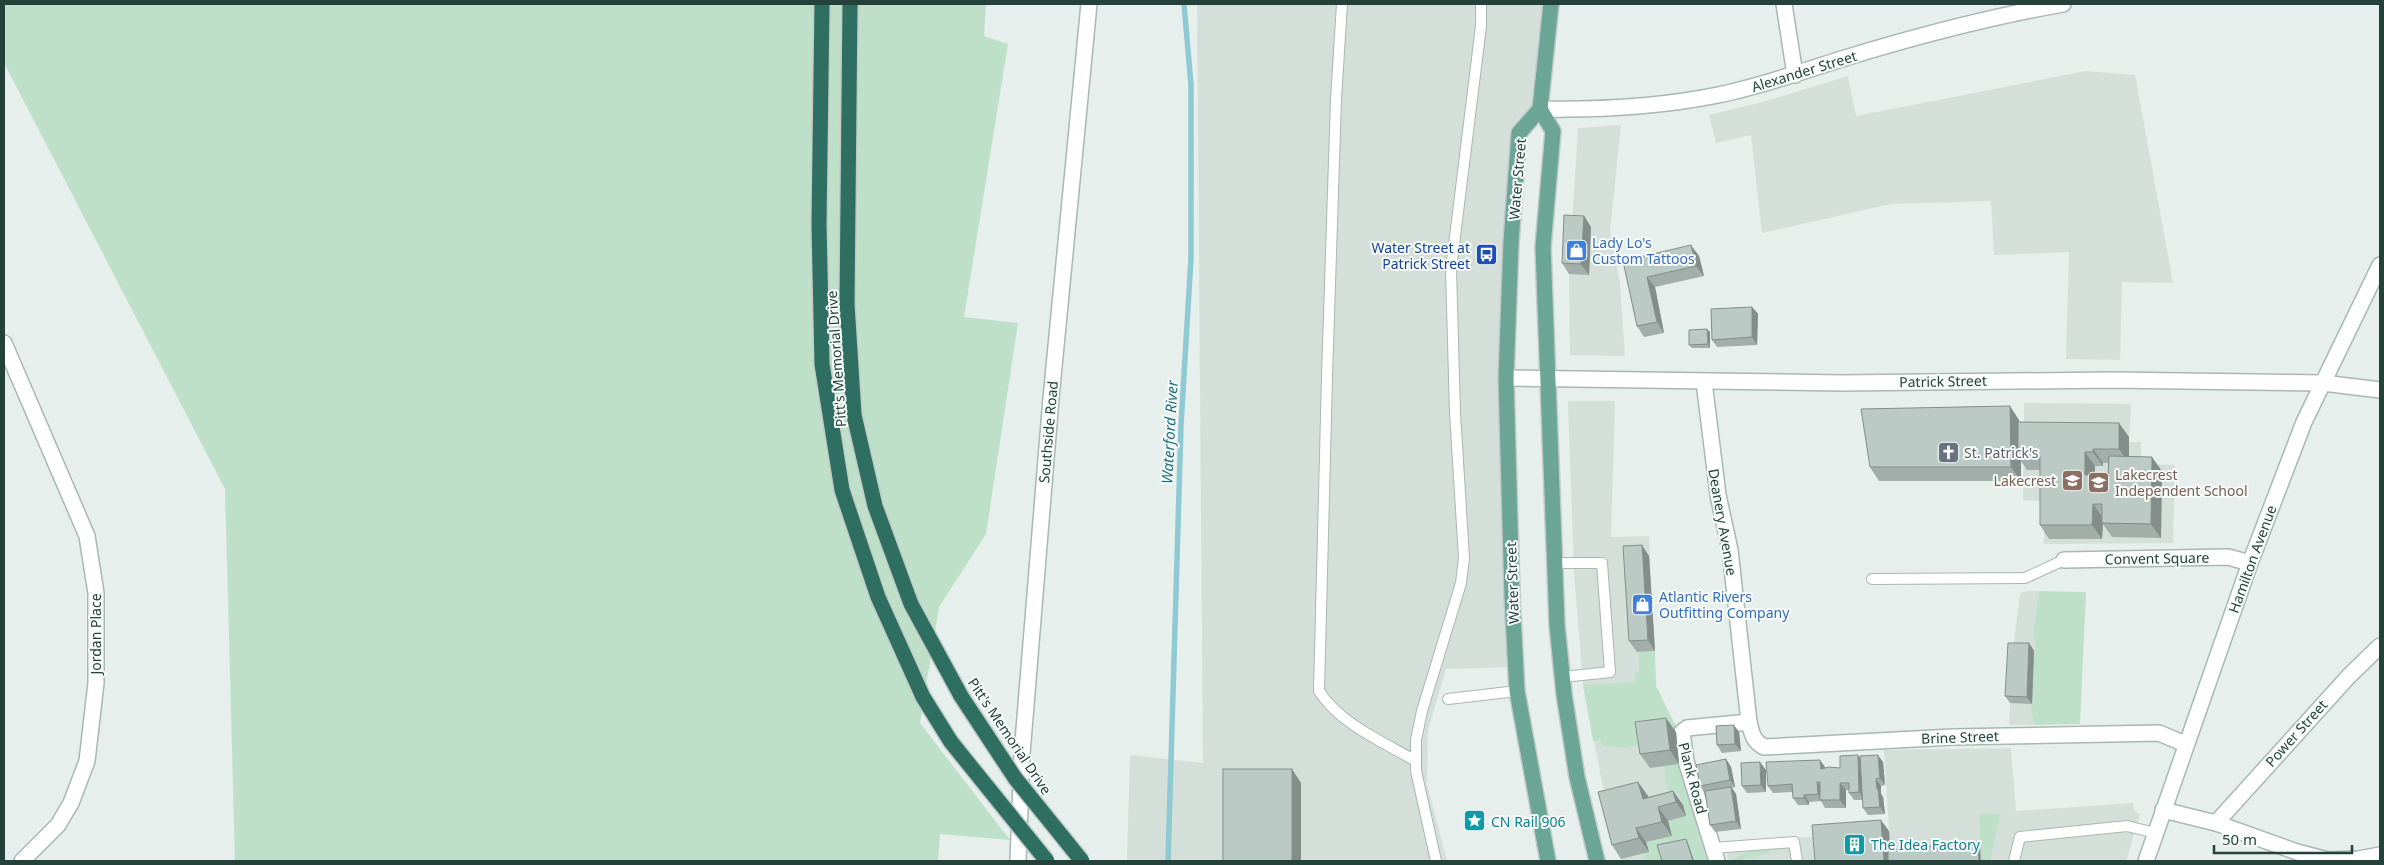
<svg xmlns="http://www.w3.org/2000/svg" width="2384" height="865" font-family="'Noto Sans',sans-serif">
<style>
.built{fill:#d4dfda}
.green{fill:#bfe0c8}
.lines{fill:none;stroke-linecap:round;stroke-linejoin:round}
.stream{stroke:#8ec9d4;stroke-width:5.5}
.lane-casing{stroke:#a8b8b2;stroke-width:12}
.street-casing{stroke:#a8b8b2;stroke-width:18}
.secondary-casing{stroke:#a4bbb3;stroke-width:18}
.primary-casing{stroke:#c2cac8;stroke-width:18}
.highway-casing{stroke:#c2cac8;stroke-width:18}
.lane{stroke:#fff;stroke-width:10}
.street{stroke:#fff;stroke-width:15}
.secondary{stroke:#fff;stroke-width:15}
.primary{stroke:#6aa596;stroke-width:15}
.highway{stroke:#2f6f62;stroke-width:15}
.highway-bridge-casing{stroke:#c2cac8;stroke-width:18;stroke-linecap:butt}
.highway-bridge{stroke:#2f6f62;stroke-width:15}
.wall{fill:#a1aea9;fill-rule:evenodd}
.shaded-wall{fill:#838d89}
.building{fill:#bbcac4;stroke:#838d89}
.labels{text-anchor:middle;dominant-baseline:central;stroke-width:4;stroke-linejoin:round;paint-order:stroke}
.street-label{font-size:14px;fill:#24423a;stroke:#f7fbf9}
.shop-label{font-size:14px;fill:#366cbe;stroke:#f7fbf9;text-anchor:start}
.transit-label{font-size:14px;fill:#164399;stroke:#f7fbf9;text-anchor:end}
.worship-label{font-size:14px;fill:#5b616d;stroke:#f7fbf9;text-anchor:start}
.education-label{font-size:14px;fill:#785e54;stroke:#f7fbf9;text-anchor:start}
.culture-label{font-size:14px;fill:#0d838f;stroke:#f7fbf9;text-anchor:start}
.water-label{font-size:15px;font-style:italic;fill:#1c6f80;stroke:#f7fbf9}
</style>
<rect width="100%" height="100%" fill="#e6efeb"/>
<g class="built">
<path d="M1197,4h354l-11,105 -21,24 -8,109 5,425 -70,2 -18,61 -1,54 20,77h-320l3,-106 73,8z"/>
<path d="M2086,71l49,4 38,208 -51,-1 -2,78 -54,-1 3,-107 -75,3 -3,-54 -100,3 -129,29 -11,-98 -35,8 -7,-28 54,-13 85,-26 8,40z"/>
<path d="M1621,125l-11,106 10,52 5,73 -55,-1 -1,-81 9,-146z"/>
<path d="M1568,401h47l-4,136 38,-1 7,150 20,41 3,37 28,97h-85l-19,-74 -20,-102 -9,-113z"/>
<path d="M2024,403l107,1 -2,38h12v22l34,1 -2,78 -129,1v-43l-21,-1z"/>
<path d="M2026,591h13l-7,46h3l-4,76 4,12h-26l4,-75 7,-56z"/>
<path d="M2011,748l5,63 117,-8 1,8 6,3 -14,47h-398l-3,-18 164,-12 -5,-81z"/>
</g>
<g class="green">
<path d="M4,4h982l-2,32 24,8 -44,273 54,6 -32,211 -47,73 -19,116 90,117 -70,-6 -2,27h-703l-10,-372 -221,-426z"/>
<path d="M2039,591l47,1 -6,132 -45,1 -4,-12 4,-75h-3z"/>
<path d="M1655,651l1,35 20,41v5l-49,16 -25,-2 -2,-6 -7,1 -10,-56 52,-3v-10l4,-1v-19z"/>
<path d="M1679,764l28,97h-61l-2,-7 4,-2 -2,-10 25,-6 -3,-15 15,-16 -4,-10 -11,-5 -3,-11 -1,-13z"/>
<path d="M1979,814h21l-10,47h-9z"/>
<path d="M1770,847v6c-14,2 -25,8 -40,8l25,-13z"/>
</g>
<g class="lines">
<path class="stream" d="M1168,861l13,-436 10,-167v-173l-7,-81"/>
<defs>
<g id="lane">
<path d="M1342,4l-6,95 -9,278 -8,314c21,33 64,51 97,70"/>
<path d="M1554,563h48l8,109 -47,5"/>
<path d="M1872,579l153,-1 39,-18"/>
<path d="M1448,699l69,-8"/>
<path d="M1713,848l81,-6 3,19"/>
<path d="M1436,861l-20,-90v-31l6,-29 39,-128 3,-25 -9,-145 -4,-144 30,-243v-22"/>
<path d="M2014,861l6,-24 107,-11 28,7"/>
</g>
<g id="street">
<path d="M1784,4l11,71"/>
<path d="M1540,109c60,1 119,-2 178,-14 44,-9 85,-24 127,-37 72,-22 144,-41 218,-54"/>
<path d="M4,343l83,193 9,57v90l-9,78 -16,42 -13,22 -36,36"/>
<path d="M1506,378l336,5 270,-3 211,3 57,7"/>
<path d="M1704,382l14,113 12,55 19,172c3,12 4,19 15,25l189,-10 206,-4 26,11"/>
<path d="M2064,560l164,-3 22,6"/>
<path d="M2163,810l53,13 81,29 31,8 30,-1 22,-4"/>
<path d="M2216,823l133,-147 31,-30"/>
<path d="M1018,861l4,-107 29,-356 38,-394"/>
<path d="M1717,861l-31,-100 -4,-29 5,-4 62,-6"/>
</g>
<path id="secondary" d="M2146,861l104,-298 54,-141 76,-157"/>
<g id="primary">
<path d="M1540,109l-21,24 -8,109 -5,136 6,218 5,95 31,170"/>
<path d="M1540,109l13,22 -10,116 14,378 7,69 13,83 20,84"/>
<path d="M1540,109l11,-105"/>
</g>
<g id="highway">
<path d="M822,4l-3,220 3,140 20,126 36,107 45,100 28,45"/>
<path d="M850,4l-3,300 7,111 21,91 36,98 50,92"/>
</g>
</defs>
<use href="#lane" class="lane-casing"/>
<use href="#street" class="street-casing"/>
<use href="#secondary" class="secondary-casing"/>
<use href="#primary" class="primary-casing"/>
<use href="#highway" class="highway-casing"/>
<use href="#lane" class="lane"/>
<use href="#street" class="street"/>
<use href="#secondary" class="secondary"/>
<use href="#primary" class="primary"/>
<use href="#highway" class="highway"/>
<defs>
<g id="highway-bridge">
<path d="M961,696l54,82 67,83"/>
<path d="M951,742l96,119"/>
</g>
</defs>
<use href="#highway-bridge" class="highway-bridge-casing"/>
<use href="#highway-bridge" class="highway-bridge"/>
</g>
<g class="wall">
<path d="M1584,216l7,11 -2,48 -20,-1 -7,-11z"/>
<path d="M1699,256l5,20 -49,11 9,46 -20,4 -7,-11 -14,-65z"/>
<path d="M1752,307l6,7 -1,31 -40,2 -5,-7z"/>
<path d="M1710,332v16h-18l-3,-3z"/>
<path d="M2019,420v2l110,15v20l33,14 -1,67 -49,-1 -9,-13 -1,15h-53l-9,-14v-55h-13l-6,-9v20h-142l-9,-14zM2103,463h6l-1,12h-13v-9h8z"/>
<path d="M1649,556l6,95 -18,1 -8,-11z"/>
<path d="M2029,643l5,8 -2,53 -22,-1 -5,-7z"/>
<path d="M1676,732l3,32 -29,4 -10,-14z"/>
<path d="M1739,732l2,19 -19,2 -5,-8z"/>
<path d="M1860,757l23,5 2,23 -4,1v8l2,3 2,17 -17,1 -5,-7v-8h-9l-5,-7v-3h-3v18h-21l-4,-7 -12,1v3h-11l-5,-7 -1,-6 -19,1 -5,-7 57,-19v1h15z"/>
<path d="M1726,759l5,8 4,20 -3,1 4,6 5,35 -26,3 -5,-7 -5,-32 -5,-7z"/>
<path d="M1766,770v22l-19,1 -5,-7z"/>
<path d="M1638,782l10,15 25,-6 10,14 3,11 -18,5 4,15 -26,6 3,10 -28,7 -9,-14z"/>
</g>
<g class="shaded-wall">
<path d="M1584,216l7,11 -2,48 -8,-11z"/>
<path d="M1691,245l8,11 5,20 -8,-10z"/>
<path d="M1647,277l8,10 9,46 -7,-11z"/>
<path d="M1752,307l6,7 -1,31 -5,-8z"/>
<path d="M1707,329l3,3v16l-2,-4z"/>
<path d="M2010,406l9,14 2,36h-3l3,5v20l-10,-14z"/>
<path d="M2119,423l10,14v26l-10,-14z"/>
<path d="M2093,449l10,14v3l-10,-14z"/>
<path d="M2085,452l10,14v23l-10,-14z"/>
<path d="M2152,457l10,14 -1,67 -10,-14z"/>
<path d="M2093,504l10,14 -1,21 -10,-14z"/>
<path d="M1642,545l7,11 6,95 -7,-11z"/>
<path d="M2029,643l5,8 -2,53 -5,-7z"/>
<path d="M1666,718l10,14 3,32 -9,-14z"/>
<path d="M1734,725l5,7 2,19 -6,-7z"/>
<path d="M1858,755l5,7 2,38 -6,-8z"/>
<path d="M1878,755l5,7 2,23 -5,-7z"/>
<path d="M1726,759l5,8 4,20 -5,-7z"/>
<path d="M1820,760l5,7 1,9 -5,-7z"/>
<path d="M1760,762l6,8v22l-5,-7z"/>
<path d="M1292,769l9,14v78h-9z"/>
<path d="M1876,779l5,7v8l2,3 2,17 -5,-7 -3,-18z"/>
<path d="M1638,782l10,14 4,17 -9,-14z"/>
<path d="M1817,782l5,7 1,12 -5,-7z"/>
<path d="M1840,783l6,7v18l-6,-8z"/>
<path d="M1731,787l5,7 5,35 -5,-8z"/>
<path d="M1673,791l10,14 3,11 -10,-14z"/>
<path d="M1804,795l5,7v3l-5,-7z"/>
<path d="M1658,807l10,14 4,15 -10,-14z"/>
<path d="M1881,820l8,11 2,30h-7z"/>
<path d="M1636,828l10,14 3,10 -10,-14z"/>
<path d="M1686,839l2,4 6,18h-1z"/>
<path d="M1977,842l3,3 1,16h-2z"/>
</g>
<g class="building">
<path d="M1564,215l20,1 -3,48 -19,-1z"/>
<path d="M1691,245l5,21 -49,11 10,45 -20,4 -14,-65z"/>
<path d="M1752,307v30l-40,3 -1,-31z"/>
<path d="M1707,329l1,15 -19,1v-15z"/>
<path d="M2010,406l1,61h-141l-9,-58z"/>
<path d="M2018,422l101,1v26h-26v3h-8v23h23l1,-19 43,1 -1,67 -49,-1v-19h-9l-1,21h-52v-69h-22z"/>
<path d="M1642,545l6,95 -19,1 -6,-95z"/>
<path d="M2008,643h21l-2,54 -22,-1z"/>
<path d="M1666,718l4,32 -30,4 -5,-32z"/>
<path d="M1734,725l1,19 -18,1 -1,-19z"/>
<path d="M1858,755l1,37 -10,1v-10h-9v17h-20v-18h-3l1,12 -14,1v3h-11l-1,-14 -24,2 -2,-24 54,-2 1,9 8,-2 11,1v-12z"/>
<path d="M1878,755l2,23 -4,1 1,10h1l2,18 -17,1 -3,-52z"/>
<path d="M1726,759l4,21 -30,6 -4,-21z"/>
<path d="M1760,762l1,23 -19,1 -1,-23z"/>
<rect x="1223" y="769" width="69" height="92"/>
<path d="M1638,782l5,17 30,-8 3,11 -18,5 4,15 -26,6 3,10 -27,7 -14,-53z"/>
<path d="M1731,787l5,34 -26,4 -5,-34z"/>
<path d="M1881,820l3,41h-69l-3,-36z"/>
<path d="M1686,839l7,22h-31l-5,-16z"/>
<path d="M1977,842l2,19h-91v-11z"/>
</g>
<defs>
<symbol id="shop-square" viewBox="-11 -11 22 22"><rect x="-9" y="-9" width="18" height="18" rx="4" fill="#3f7fe0" stroke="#f7fbf9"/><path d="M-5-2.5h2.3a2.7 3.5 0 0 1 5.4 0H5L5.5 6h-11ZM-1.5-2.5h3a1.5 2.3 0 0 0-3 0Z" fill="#fff"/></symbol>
<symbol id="bus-square" viewBox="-11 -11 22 22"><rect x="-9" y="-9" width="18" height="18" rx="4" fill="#1a4fb4" stroke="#f7fbf9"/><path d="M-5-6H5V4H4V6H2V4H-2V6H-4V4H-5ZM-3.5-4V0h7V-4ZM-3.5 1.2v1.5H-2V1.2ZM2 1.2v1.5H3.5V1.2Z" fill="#fff"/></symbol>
<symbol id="church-square" viewBox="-11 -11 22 22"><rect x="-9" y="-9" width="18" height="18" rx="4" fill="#6b7280" stroke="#f7fbf9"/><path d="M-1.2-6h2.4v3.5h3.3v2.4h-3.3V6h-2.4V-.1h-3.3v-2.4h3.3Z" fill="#fff"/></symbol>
<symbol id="school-square" viewBox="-11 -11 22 22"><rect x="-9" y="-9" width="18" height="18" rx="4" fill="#8d6e63" stroke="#f7fbf9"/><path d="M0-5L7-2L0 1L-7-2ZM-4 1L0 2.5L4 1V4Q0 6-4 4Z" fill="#fff"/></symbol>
<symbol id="sight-square" viewBox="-11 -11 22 22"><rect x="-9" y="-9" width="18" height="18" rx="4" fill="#0f9aa8" stroke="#f7fbf9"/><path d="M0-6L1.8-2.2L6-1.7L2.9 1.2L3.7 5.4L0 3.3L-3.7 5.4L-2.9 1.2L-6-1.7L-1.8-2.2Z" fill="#fff"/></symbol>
<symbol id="building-square" viewBox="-11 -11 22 22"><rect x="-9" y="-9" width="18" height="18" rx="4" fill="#0f9aa8" stroke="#f7fbf9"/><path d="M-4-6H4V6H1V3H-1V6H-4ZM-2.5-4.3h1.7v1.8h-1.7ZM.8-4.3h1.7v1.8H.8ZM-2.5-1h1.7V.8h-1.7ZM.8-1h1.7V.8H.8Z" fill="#fff"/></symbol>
</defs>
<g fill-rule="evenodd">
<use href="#shop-square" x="1564" y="238" width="25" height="25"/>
<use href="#bus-square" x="1474" y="242" width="25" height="25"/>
<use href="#church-square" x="1936" y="440" width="25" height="25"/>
<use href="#school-square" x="2060" y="468" width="25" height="25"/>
<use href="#school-square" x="2086" y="470" width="25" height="25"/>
<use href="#shop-square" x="1630" y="592" width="25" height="25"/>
<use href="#sight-square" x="1462" y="808" width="25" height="25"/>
<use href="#building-square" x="1842" y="832" width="25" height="25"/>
</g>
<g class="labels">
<g class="street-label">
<text transform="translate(1804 71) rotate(-17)">Alexander Street</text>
<text transform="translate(1517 179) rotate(-85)">Water Street</text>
<text transform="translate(836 359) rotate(-94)">Pitt's Memorial Drive</text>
<text transform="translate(1943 381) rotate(-1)">Patrick Street</text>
<text transform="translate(1048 432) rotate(-85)">Southside Road</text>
<text transform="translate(1723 522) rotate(80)">Deanery Avenue</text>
<text transform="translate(2157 558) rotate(-1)">Convent Square</text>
<text transform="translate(2252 559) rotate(-70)">Hamilton Avenue</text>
<text transform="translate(1512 583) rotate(-92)">Water Street</text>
<text transform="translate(95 634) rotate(-90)">Jordan Place</text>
<text transform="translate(2296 733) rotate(-48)">Power Street</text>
<text transform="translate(1010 736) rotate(56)">Pitt's Memorial Drive</text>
<text transform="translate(1960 737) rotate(-2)">Brine Street</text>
<text transform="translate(1693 778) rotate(75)">Plank Road</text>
</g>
<g class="shop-label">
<text x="1592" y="242">Lady Lo's<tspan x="1592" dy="16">Custom Tattoos</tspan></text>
<text x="1659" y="596">Atlantic Rivers<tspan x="1659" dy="16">Outfitting Company</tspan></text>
</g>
<g class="transit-label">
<text x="1470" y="247">Water Street at<tspan x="1470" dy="16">Patrick Street</tspan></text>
</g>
<g class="worship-label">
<text x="1964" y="452">St. Patrick's</text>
</g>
<g class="education-label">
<text x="2115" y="474">Lakecrest<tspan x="2115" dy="16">Independent School</tspan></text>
<text x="2056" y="480" text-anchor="end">Lakecrest</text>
</g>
<g class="culture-label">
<text x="1491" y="821">CN Rail 906</text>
<text x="1871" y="844">The Idea Factory</text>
</g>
<g class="water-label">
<text transform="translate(1169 432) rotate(-87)">Waterford River</text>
</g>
</g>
<rect width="2384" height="865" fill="none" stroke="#24423a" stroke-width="10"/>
<path d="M2214 845v8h138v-8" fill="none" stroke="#24423a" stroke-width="2.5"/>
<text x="2222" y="845" font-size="15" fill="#24423a" stroke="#f7fbf9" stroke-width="4" paint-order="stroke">50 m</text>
</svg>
